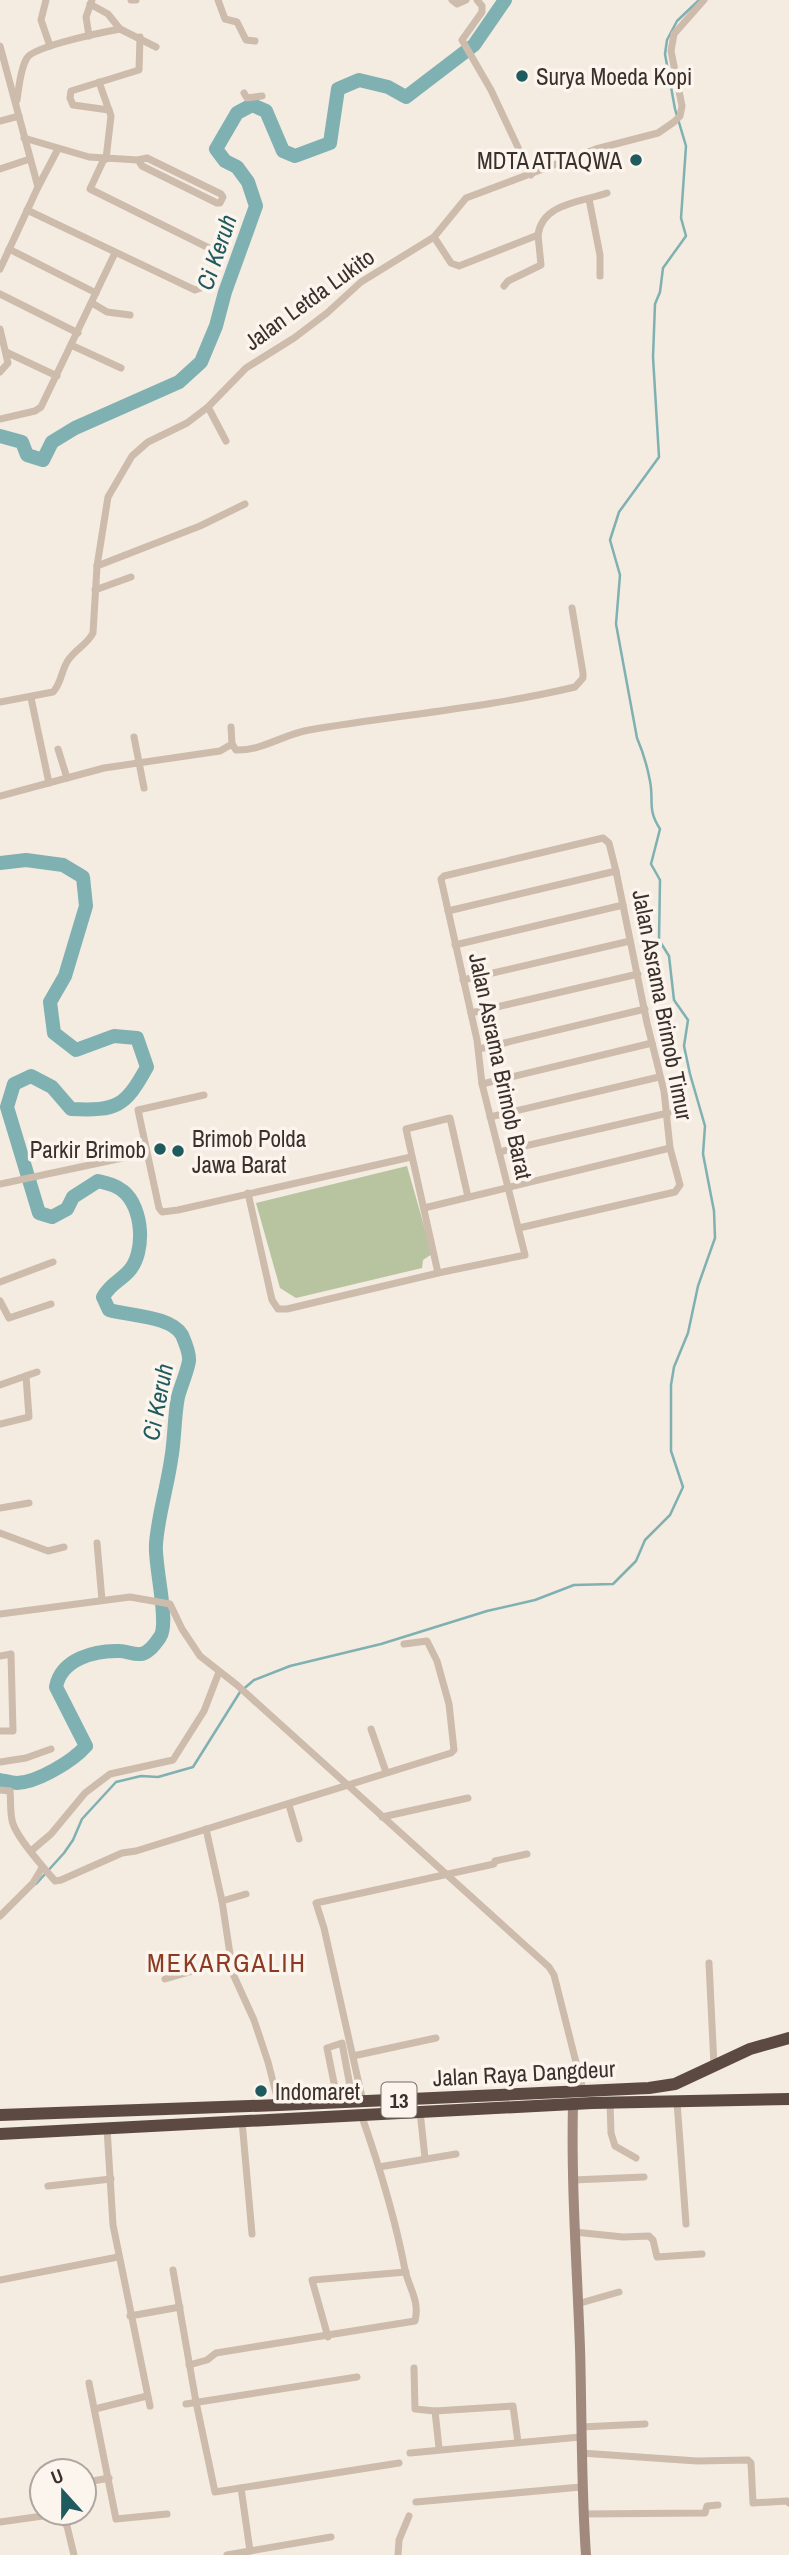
<svg xmlns="http://www.w3.org/2000/svg" width="789" height="2555" font-family="'Archivo Narrow',sans-serif">
<style>
.green{fill:#b8c4a0}
.lines{fill:none;stroke-linecap:round;stroke-linejoin:round}
.stream{stroke:#7fb0b2;stroke-width:2.5}
.river{stroke:#7fb0b2;stroke-width:14}
.street{stroke:#cdbbac;stroke-width:7}
.secondary{stroke:#a18a7d;stroke-width:10}
.highway{stroke:#5c4a42;stroke-width:12}
.poi-dot{fill:#1f5a5e;stroke:#fbf5ee;stroke-width:2.5}
.labels{text-anchor:middle;dominant-baseline:central;stroke-width:7;stroke-linejoin:round;paint-order:stroke}
.shield{fill:#fbf5ee;stroke:#756b66;stroke-width:2}
.shield-label{font-size:21px;font-weight:bold;fill:#3b302b}
.poi-label{font-size:23px;fill:#3b302b;stroke:#fbf5ee;text-anchor:start}
.street-label{font-size:23px;fill:#3b302b;stroke:#fbf5ee}
.water-label{font-size:24px;font-style:italic;fill:#1f5a5e;stroke:#fbf5ee}
.quarter-label{font-size:26px;letter-spacing:2px;fill:#8c3b22;stroke:#fbf5ee}
</style>
<rect width="100%" height="100%" fill="#f4ebe1"/>
<path class="green" d="M407,1166l25,88 -9,6 -1,8 -126,30 -16,-10 -24,-85z"/>
<g class="lines">
<path class="stream" d="M36,1884l28,-31 9,-13 9,-21 34,-37 25,-6 17,1 35,-10 47,-75 14,-12 36,-14 91,-22 106,-33 48,-11 39,-15 39,-1 23,-23 9,-21 25,-25 13,-28 -12,-36v-66l3,-18 14,-34 10,-47 17,-48 -1,-27 -11,-57 2,-28 -15,-52 -6,-28 4,-26 -14,-20 -5,-44 -10,-16 1,-60 -9,-16 9,-35c-13,-20 -6,-27 -10,-48 -3,-16 -7,-29 -13,-43l-21,-114 4,-49 -10,-35 9,-28 40,-55 -6,-100 2,-53 5,-12 3,-24 23,-32 -5,-18 5,-72 -11,-37 -10,-55 2,-14 10,-19 22,-21"/>
<g class="river">
<path d="M0,436l22,6 5,13 16,5 9,-18 23,-14 104,-46 22,-20 15,-36 9,-34 31,-86 -8,-24 -11,-15 -12,-6 -9,-12 21,-36 15,-8 14,6 17,40 12,5 35,-13 8,-54 21,-9 29,7 18,10 68,-52 31,-45"/>
<path d="M0,863l26,-3 37,5 20,12 3,29 -21,70 -15,26 4,31 22,17 38,-14 23,2 10,29c-22,40 -30,44 -76,42l-19,-22 -21,-11 -17,8 -7,23 32,106 13,4 15,-8 6,-12 25,-16c9,2 18,4 25,10 20,16 23,61 6,80 -9,10 -19,13 -26,26l6,13c21,6 62,6 73,25 3,7 8,19 7,26 -2,12 -8,24 -11,36 -4,20 -3,42 -7,63 -4,28 -13,56 -15,84 -2,21 14,79 4,93 -4,6 -11,16 -19,17 -7,1 -15,-3 -21,-3 -25,-1 -59,8 -64,36l30,59c-13,15 -48,36 -69,37 -5,0 -12,-2 -17,-3"/>
</g>
<g class="street">
<path d="M46,0l-5,20 9,26"/>
<path d="M131,0h5"/>
<path d="M218,0l7,19 12,3 9,18 9,1"/>
<path d="M452,0l5,4 9,-4"/>
<path d="M477,0l5,6v6l-20,28 29,50 40,85"/>
<path d="M90,4l18,10 12,15"/>
<path d="M89,36l-3,-19 6,-17"/>
<path d="M0,46l38,141 -38,82"/>
<path d="M99,82l12,34 -5,43"/>
<path d="M244,93l3,5 15,-2"/>
<path d="M17,100c2,-12 3,-31 10,-42 7,-12 77,-26 93,-29l36,18"/>
<path d="M109,110l-36,-5 -3,-7 1,-7 68,-21 1,-33"/>
<path d="M0,121l19,-5"/>
<path d="M24,138l65,19 49,3 9,-2 74,36 2,3 -3,6h-3l-75,-37 -4,-6"/>
<path d="M104,159l-14,30 123,61 4,7"/>
<path d="M0,169l30,-10"/>
<path d="M38,187l20,-38"/>
<path d="M589,199l11,56v21"/>
<path d="M27,210l168,80 9,-3"/>
<path d="M434,237l17,26 8,3 79,-31c4,-32 44,-33 69,-42"/>
<path d="M9,249l87,44"/>
<path d="M504,286l4,-5 33,-16 -3,-30"/>
<path d="M0,294l78,39"/>
<path d="M92,303l15,9 23,3"/>
<path d="M0,329l8,34 -8,9"/>
<path d="M71,345l50,23"/>
<path d="M6,352l51,24"/>
<path d="M208,407l18,34"/>
<path d="M0,419l35,-8 6,-4 74,-154"/>
<path d="M97,566l103,-40 45,-22"/>
<path d="M95,590l36,-13"/>
<path d="M31,698l18,85"/>
<path d="M0,702l53,-10c8,-8 8,-20 14,-30 7,-12 20,-17 26,-29l4,-67 11,-69 24,-41 16,-14 39,-19 21,-16 38,-39 48,-30 33,-25 34,-31 73,-45 32,-39 130,-49 62,-16 16,-11 6,-6 2,-10 -11,-55 3,-17 30,-34"/>
<path d="M231,727l1,17"/>
<path d="M134,737l10,51"/>
<path d="M58,749l9,29"/>
<path d="M0,796l104,-28 116,-17 12,-7 4,6c26,1 48,-16 73,-20 89,-15 178,-22 266,-43l8,-9v-5l-11,-65"/>
<path d="M448,911l168,-40"/>
<path d="M455,945l168,-40"/>
<path d="M463,980l167,-39"/>
<path d="M471,1013l167,-39"/>
<path d="M479,1049l166,-40"/>
<path d="M482,1084l170,-41"/>
<path d="M204,1095l-66,15 21,98 3,4 16,-2 233,-53"/>
<path d="M490,1117l169,-40"/>
<path d="M499,1152l169,-39"/>
<path d="M0,1184l146,-31"/>
<path d="M248,1193l24,107 6,9h9l151,-36 87,-18 -43,-171 -5,-44 -36,-161 3,-3 159,-38 6,5 7,28 31,152 17,68 6,57 10,37 -5,7 -156,36"/>
<path d="M424,1208l246,-60"/>
<path d="M438,1273l-32,-144 44,-11 18,79"/>
<path d="M0,1282l53,-20"/>
<path d="M0,1301l9,17 42,-14"/>
<path d="M0,1385l37,-13"/>
<path d="M0,1424l29,-7 -3,-41"/>
<path d="M0,1508l29,-5"/>
<path d="M0,1533l48,18 16,-4"/>
<path d="M97,1543l5,57"/>
<path d="M0,1614l130,-17 40,7 12,25 18,27 37,29 312,282 5,8 29,115"/>
<path d="M0,1656l11,-2 2,77h-13"/>
<path d="M371,1729l15,43"/>
<path d="M0,1762l26,-4 25,-9"/>
<path d="M0,1790l10,1c1,10 0,20 2,29 2,15 32,48 43,61l6,-1 61,-27 14,-2 315,-98 3,-3 -5,-46 -12,-43 -10,-20 -23,3"/>
<path d="M289,1805l10,34"/>
<path d="M382,1817l86,-19"/>
<path d="M206,1829l16,72 11,73 21,46 14,42 11,43"/>
<path d="M31,1851l20,-17 34,-41 25,-19 63,-14 31,-49 15,-39"/>
<path d="M222,1901l24,-7"/>
<path d="M0,1916l33,-33 9,-15"/>
<path d="M709,1963l5,103"/>
<path d="M165,1979l66,-19"/>
<path d="M353,2056l83,-18"/>
<path d="M363,2102l-39,-174 -8,-25 178,-39 1,-3 32,-7"/>
<path d="M610,2102l1,31 4,13 21,12"/>
<path d="M677,2102l9,122"/>
<path d="M338,2103l-11,-55 15,-5 11,59"/>
<path d="M420,2111l5,47"/>
<path d="M242,2121l10,113"/>
<path d="M107,2128l6,97 37,181"/>
<path d="M379,2167l77,-13"/>
<path d="M573,2180l71,-3"/>
<path d="M48,2186l63,-7"/>
<path d="M574,2232l49,5 26,-1 4,4 4,17 45,-3"/>
<path d="M173,2270l23,132 19,90 184,-29"/>
<path d="M0,2280l118,-23"/>
<path d="M577,2304l42,-12"/>
<path d="M130,2316l50,-9"/>
<path d="M328,2337l-16,-57 94,-8"/>
<path d="M189,2365l18,-5 9,-7 199,-32c5,-20 -6,-33 -10,-51 -10,-53 -26,-105 -44,-156"/>
<path d="M414,2368l1,41 20,2 78,-5 5,36"/>
<path d="M89,2383l27,136 51,-5"/>
<path d="M186,2404l171,-27"/>
<path d="M95,2409l52,-13"/>
<path d="M435,2411l4,37"/>
<path d="M581,2427l64,-3"/>
<path d="M410,2453l170,-16"/>
<path d="M581,2453l116,8 51,-1 3,3 2,40 34,-2 2,2"/>
<path d="M84,2487l9,-6 16,-3"/>
<path d="M416,2502l165,-15"/>
<path d="M583,2514l122,-1 2,-7 11,-1"/>
<path d="M0,2522l57,-8 10,12 7,29"/>
<path d="M250,2551l81,-14"/>
<path d="M227,2555l23,-4 -9,-63"/>
<path d="M398,2555l1,-15 10,-24"/>
</g>
<path class="secondary" d="M573,2104c-2,81 4,162 7,244 2,69 1,138 6,207"/>
<g class="highway">
<path d="M0,2115l279,-10 370,-17 26,-4 75,-35 39,-11"/>
<path d="M0,2134l592,-31 197,-4"/>
</g>
</g>
<g class="poi-dot">
<circle cx="522" cy="76" r="7"/>
<circle cx="636" cy="160" r="7"/>
<circle cx="160" cy="1149" r="7"/>
<circle cx="178" cy="1151" r="7"/>
<circle cx="261" cy="2091" r="7"/>
</g>
<g class="labels">
<rect class="shield" x="381.5" y="2082.5" width="35" height="35" rx="5"/>
<g class="shield-label">
<text x="399" y="2100">13</text>
</g>
<g class="poi-label">
<text x="536" y="76">Surya Moeda Kopi</text>
<text x="622" y="160" text-anchor="end">MDTA ATTAQWA</text>
<text x="192" y="1138">Brimob Polda<tspan x="192" dy="26">Jawa Barat</tspan></text>
<text x="146" y="1149" text-anchor="end">Parkir Brimob</text>
<text x="275" y="2091">Indomaret</text>
</g>
<g class="street-label">
<text transform="translate(309 299) rotate(-36)">Jalan Letda Lukito</text>
<text transform="translate(663 1005) rotate(79)">Jalan Asrama Brimob Timur</text>
<text transform="translate(501 1066) rotate(78)">Jalan Asrama Brimob Barat</text>
<text transform="translate(524 2073) rotate(-3)">Jalan Raya Dangdeur</text>
</g>
<g class="water-label">
<text transform="translate(216 252) rotate(-71)">Ci Keruh</text>
<text transform="translate(157 1402) rotate(-79)">Ci Keruh</text>
</g>
<g class="quarter-label">
<text x="227" y="1962">MEKARGALIH</text>
</g>
</g>
<g transform="translate(63 2492) rotate(339)"><circle r="33" fill="#fbf5ee" stroke="#aea6a0" stroke-width="2"/>
<path d="M0-5L12 26L0 18L-12 26Z" fill="#1f5a5e"/>
<text y="-10" font-size="19" font-weight="bold" text-anchor="middle" fill="#3b302b">U</text>
</g>
</svg>
